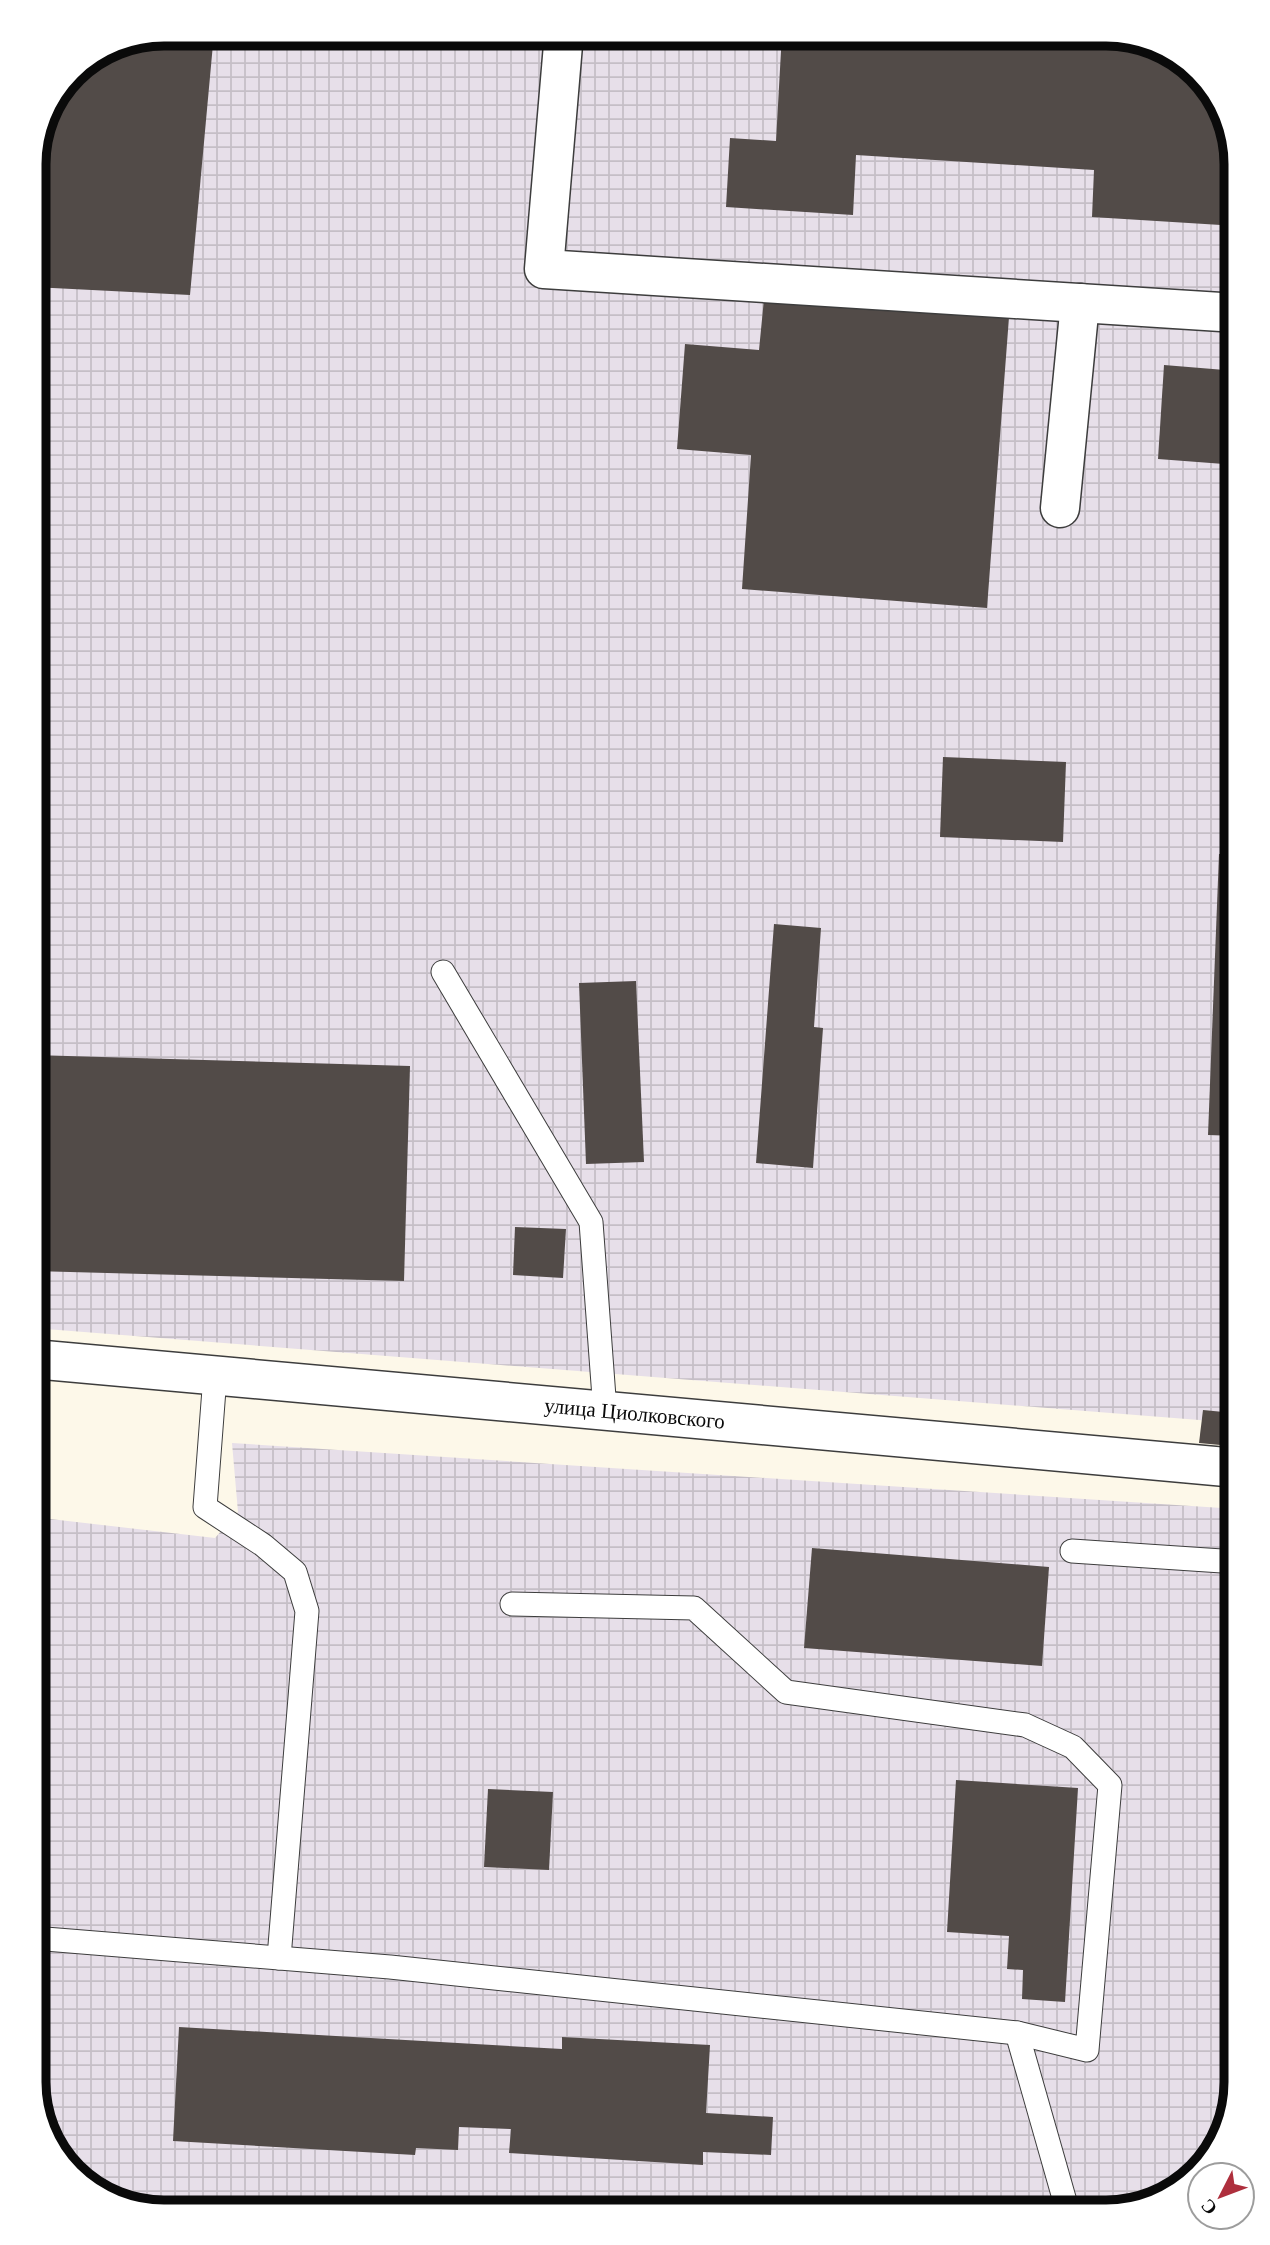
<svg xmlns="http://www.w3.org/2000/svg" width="1270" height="2245" font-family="Georgia,serif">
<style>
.industrial{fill:url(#industrial-grid)}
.building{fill:#524b48}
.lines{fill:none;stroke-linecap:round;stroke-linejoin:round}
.lane-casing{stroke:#3d3d3d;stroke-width:25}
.street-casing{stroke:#3d3d3d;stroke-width:41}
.lane{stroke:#fff;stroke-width:23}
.street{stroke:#fff;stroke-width:38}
.labels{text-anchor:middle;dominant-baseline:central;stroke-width:7;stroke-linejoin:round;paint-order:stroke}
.street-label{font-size:21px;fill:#0a0a0a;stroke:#fff}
.rim{fill:none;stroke:#0a0a0a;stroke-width:9}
</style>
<defs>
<pattern id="industrial-grid" width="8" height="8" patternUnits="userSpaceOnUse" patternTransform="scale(1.75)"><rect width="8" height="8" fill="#e7dfe9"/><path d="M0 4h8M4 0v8" fill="none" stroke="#c5bec6"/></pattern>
</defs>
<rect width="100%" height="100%" fill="#fdf8e9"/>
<g class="industrial">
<path d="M163,33l952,1 64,21 44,51 14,57v1260l-1204,-95 1,-1173 38,-84 42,-28z"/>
<path d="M232,1443l1005,66v573l-22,72 -51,44 -57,14 -952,-1 -64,-21 -44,-51 -14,-57v-565l182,21 23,-26z"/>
</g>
<g class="building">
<path d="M163,33h51l-24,262 -157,-8 1,-132 38,-84 42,-28z"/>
<path d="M444,33h73v11l-73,-5z"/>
<path d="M782,33l334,1 63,21 44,51 14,57v63l-145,-9 2,-47 -238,-15 -3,60 -127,-8 4,-69 46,3z"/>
<path d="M764,299l245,18 -22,291 -245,-19 9,-134 -74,-6 8,-105 74,6z"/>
<path d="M1164,365l73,6v94l-79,-6z"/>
<path d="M943,757l123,5 -3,80 -123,-5z"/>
<path d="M1219,854l18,1v281l-29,-1z"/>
<path d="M774,924l47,4 -7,99 9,1 -10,140 -57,-5z"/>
<path d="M636,981l8,181 -58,2 -7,-181z"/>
<path d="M33,1055l377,11 -6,215 -371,-10z"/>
<path d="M515,1227l51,2 -3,49 -50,-3z"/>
<path d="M1203,1410l31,3 -3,33 -32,-3z"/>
<path d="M812,1548l237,19 -7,99 -238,-18z"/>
<path d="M956,1780l122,8 -13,214 -43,-3 1,-29 -16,-1 2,-33 -62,-4z"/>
<path d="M488,1789l65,3 -4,78 -65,-3z"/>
<path d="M179,2027l383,22v-12l148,8 -4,68 67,4 -2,38 -68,-3v13l-194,-12 2,-24 -52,-2 -1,23 -42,-2 -1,7 -242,-14z"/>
</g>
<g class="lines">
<defs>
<g id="lane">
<path d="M443,972l148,250 14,189"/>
<path d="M215,1376l-10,131 58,38 32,27 12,39 -28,347"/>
<path d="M1072,1551l165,11"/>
<path d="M33,1938l357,29 627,66 70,17 23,-265 -37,-38 -48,-22 -239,-33 -92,-84 -182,-4"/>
<path d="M1017,2033l51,179"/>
</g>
<g id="street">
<path d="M564,33l-20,236 693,44"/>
<path d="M1060,508l20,-205"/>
<path id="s1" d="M33,1359l1204,109"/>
</g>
</defs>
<use href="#lane" class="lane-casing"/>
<use href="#street" class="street-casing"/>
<use href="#lane" class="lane"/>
<use href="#street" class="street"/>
</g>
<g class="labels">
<g class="street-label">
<text stroke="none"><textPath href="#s1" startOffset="604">улица Циолковского</textPath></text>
</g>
</g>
<path d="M0 0H1270V2245H0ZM164 46H1106A118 118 0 0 1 1224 164V2082A118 118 0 0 1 1106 2200H164A118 118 0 0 1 46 2082V164A118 118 0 0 1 164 46Z" fill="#fff" fill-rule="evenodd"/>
<path class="rim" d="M164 46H1106A118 118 0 0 1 1224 164V2082A118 118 0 0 1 1106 2200H164A118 118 0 0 1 46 2082V164A118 118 0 0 1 164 46Z"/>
<g transform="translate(1221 2196) rotate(228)"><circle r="33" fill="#ffffff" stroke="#9d9d9d" stroke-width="2"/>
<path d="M0-5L12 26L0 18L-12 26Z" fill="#ae2f3d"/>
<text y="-10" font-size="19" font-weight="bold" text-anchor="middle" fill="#0a0a0a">С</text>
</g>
</svg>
